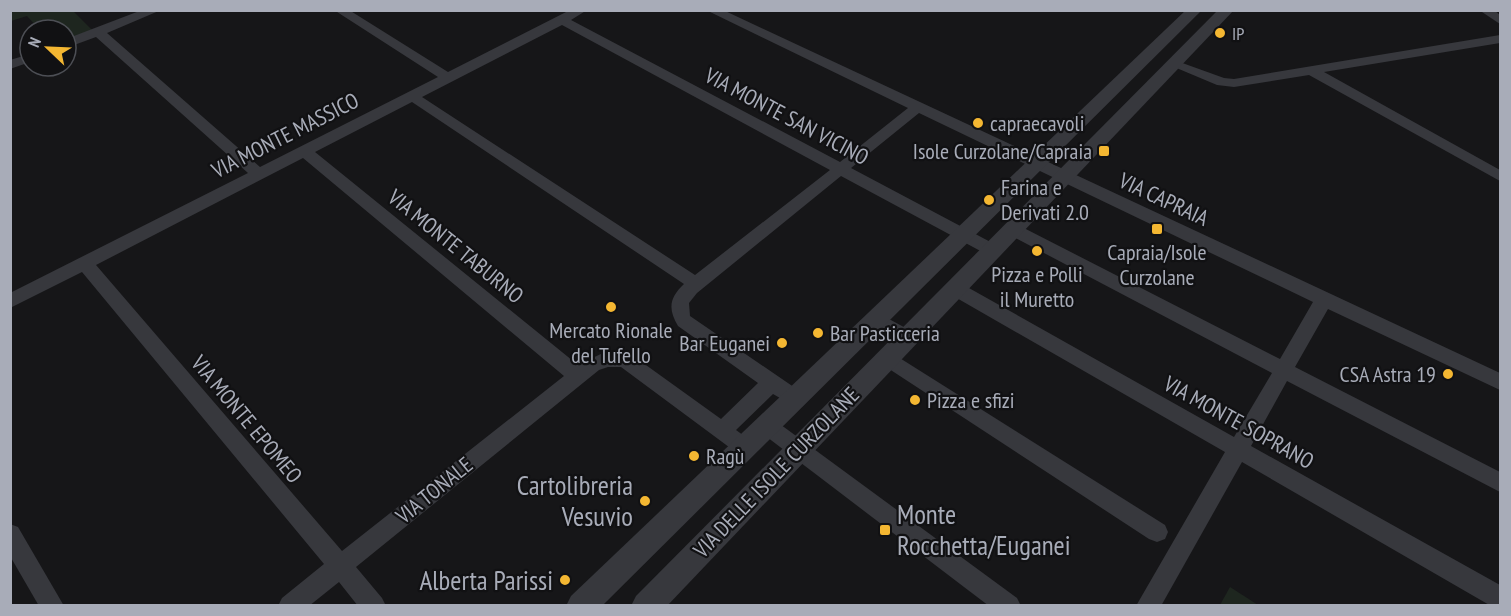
<svg xmlns="http://www.w3.org/2000/svg" width="1511" height="616" font-family="'PT Sans Narrow',sans-serif">
<style>
.green{fill:#1e261f}
.lines{fill:none;stroke-linecap:round;stroke-linejoin:round}
.minor{fill:#37383d;fill-rule:evenodd}
.tertiary{fill:#37383d;fill-rule:evenodd}
.poi-dot{fill:#f4b732;stroke:#111113;stroke-width:2}
.labels{text-anchor:middle;dominant-baseline:central;stroke-width:4.5;stroke-linejoin:round;paint-order:stroke}
.far-poi-label{font-size:18px;fill:#a8acb8;stroke:#111113;text-anchor:start}
.street-label{font-size:22px;fill:#a8acb8;stroke:#111113}
.poi-label{font-size:22px;fill:#a8acb8;stroke:#111113;text-anchor:start}
.near-poi-label{font-size:27px;fill:#a8acb8;stroke:#111113;text-anchor:end}
</style>
<rect width="100%" height="100%" fill="#161618"/>
<g class="green">
<path d="M10,11h63l19,19 -26,9v-9h-26l-13,-14 -16,5z"/>
<path d="M1230,587l28,18h-38z"/>
</g>
<g class="lines">
<g class="minor">
<path d="M142,10h19l-54,23 153,134 178,-90 -104,-67h15l99,62 122,-62h17l-16,10 269,142 68,-54 -202,-98h17l777,363v17l-172,-81 -33,58 205,105v20l-213,-111 -36,65 249,139v21h-9l-249,-144 -81,144h-25l89,-154 -277,-159 -3,-5 3,-5h12l274,154 38,-64 -266,-140 -2,-4 8,-6 6,2 262,134 33,-57 -394,-189 -68,55 147,78 2,4 -8,6 -6,-2 -145,-78 -144,117 -8,10 1,13 111,76 3,6 -3,6 -7,2 -21,-12 -37,36 15,11 3,6 -3,6 -7,3 -7,-3 -116,-86h-13l-9,3 -243,197 26,31 4,8h-28l-19,-24 -30,24h-31l4,-8 42,-34 -242,-292 -72,36v-15l238,-120 -152,-136 -30,11v-9zM562,25l268,145 -135,105 -273,-178zM412,102l272,182c-15,14 -16,25 -6,42l80,57 -37,36 -89,-64 -25,-4 -29,14 -263,-213zM303,158l261,218 -222,175 -246,-286z"/>
<path d="M1479,10h15l6,5v9z"/>
<path d="M1500,35v8l-176,29 176,98v11l-191,-106 -75,12 -17,-2 -50,-21 7,-4 50,18 10,1z"/>
<path d="M30,54v8l-20,7v-9z"/>
<path d="M876,312l37,20 2,5 -2,5c-15,5 -31,-11 -43,-18l-3,-5 3,-5z"/>
<path d="M887,350l278,175 3,7 -3,7 -8,3 -8,-3 -269,-176 -2,-5 2,-5z"/>
<path d="M766,416l7,3 244,179 4,8h-32l-230,-175 -3,-6 3,-6z"/>
<path d="M10,524l8,3 46,79h-25l-29,-50z"/>
</g>
<g class="tertiary">
<path d="M1186,10h16l-600,596h-36l5,-10z"/>
<path d="M1218,10h16l-567,596h-36l5,-10z"/>
</g>
</g>
<g class="poi-dot">
<circle cx="1220" cy="33" r="6"/>
<circle cx="978" cy="123" r="6"/>
<rect x="1098" y="145" width="12" height="12" rx="3"/>
<circle cx="989" cy="200" r="6"/>
<rect x="1151" y="223" width="12" height="12" rx="3"/>
<circle cx="1037" cy="251" r="6"/>
<circle cx="611" cy="307" r="6"/>
<circle cx="818" cy="333" r="6"/>
<circle cx="782" cy="343" r="6"/>
<circle cx="1448" cy="374" r="6"/>
<circle cx="915" cy="400" r="6"/>
<circle cx="694" cy="456" r="6"/>
<circle cx="645" cy="501" r="6"/>
<rect x="879" y="524" width="12" height="12" rx="3"/>
<circle cx="565" cy="580" r="6"/>
</g>
<g class="labels">
<g class="far-poi-label">
<text x="1232" y="33">IP</text>
</g>
<g class="street-label">
<text transform="translate(787 116) rotate(28)">VIA MONTE SAN VICINO</text>
<text transform="translate(285 135) rotate(-27)">VIA MONTE MASSICO</text>
<text transform="translate(1164 199) rotate(25)">VIA CAPRAIA</text>
<text transform="translate(456 246) rotate(39)">VIA MONTE TABURNO</text>
<text transform="translate(247 419) rotate(50)">VIA MONTE EPOMEO</text>
<text transform="translate(1239 422) rotate(29)">VIA MONTE SOPRANO</text>
<text transform="translate(776 472) rotate(-46)">VIA DELLE ISOLE CURZOLANE</text>
<text transform="translate(434 490) rotate(-39)">VIA TONALE</text>
</g>
<g class="poi-label">
<text x="990" y="123">capraecavoli</text>
<text x="1092" y="151" text-anchor="end">Isole Curzolane/Capraia</text>
<text x="1001" y="187">Farina e<tspan x="1001" dy="25">Derivati 2.0</tspan></text>
<text x="1157" y="252" text-anchor="middle">Capraia/Isole<tspan x="1157" dy="25">Curzolane</tspan></text>
<text x="1037" y="274" text-anchor="middle">Pizza e Polli<tspan x="1037" dy="25">il Muretto</tspan></text>
<text x="611" y="330" text-anchor="middle">Mercato Rionale<tspan x="611" dy="25">del Tufello</tspan></text>
<text x="830" y="333">Bar Pasticceria</text>
<text x="770" y="343" text-anchor="end">Bar Euganei</text>
<text x="1436" y="374" text-anchor="end">CSA Astra 19</text>
<text x="927" y="400">Pizza e sfizi</text>
<text x="706" y="456">Ragù</text>
</g>
<g class="near-poi-label">
<text x="633" y="485">Cartolibreria<tspan x="633" dy="31">Vesuvio</tspan></text>
<text x="897" y="514" text-anchor="start">Monte<tspan x="897" dy="31">Rocchetta/Euganei</tspan></text>
<text x="553" y="580">Alberta Parissi</text>
</g>
</g>
<rect width="1511" height="616" fill="none" stroke="#a8acb8" stroke-width="24"/>
<g transform="translate(48 48) rotate(293)"><circle r="28" fill="#111113" stroke="#4d4f55" stroke-width="1.5"/>
<path d="M0-4.5L10 22L0 15L-10 22Z" fill="#f4b732"/>
<text y="-9" font-size="16" font-weight="bold" text-anchor="middle" fill="#a8acb8">N</text>
</g>
</svg>
